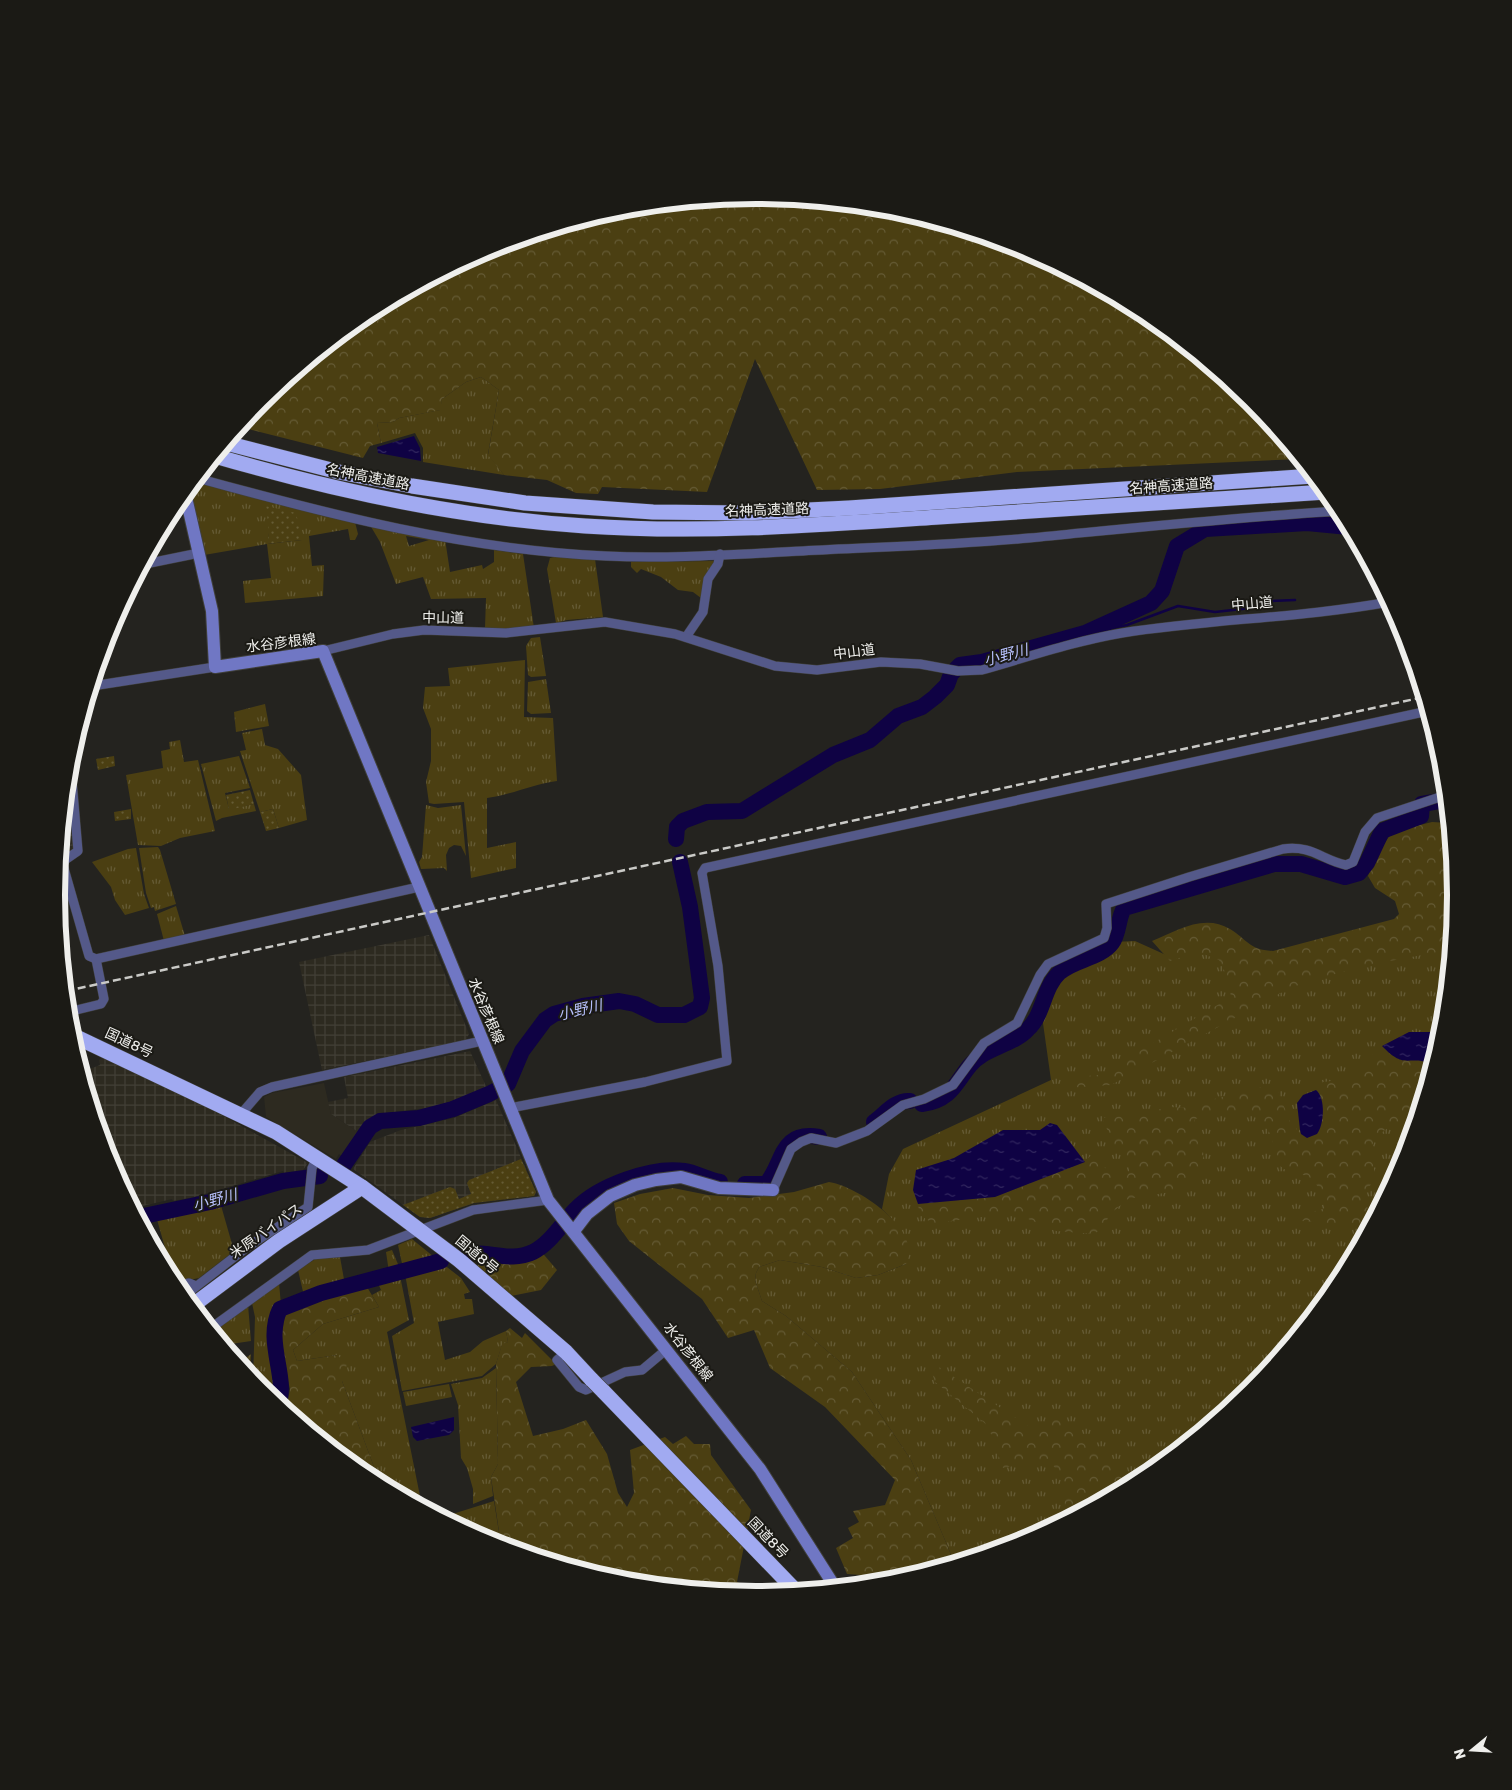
<svg xmlns="http://www.w3.org/2000/svg" width="1512" height="1790" font-family="Rubik,'Noto Sans JP',sans-serif">
<style>
.built{fill:#2d2a20}
.industrial{fill:url(#industrial-grid)}
.grass{fill:url(#grass-tufts);fill-rule:evenodd}
.forest{fill:url(#forest-crowns)}
.garden{fill:url(#garden-dots)}
.water{fill:url(#water-ripples)}
.lines{fill:none;stroke-linecap:round;stroke-linejoin:round}
.stream{stroke:#0f0244;stroke-width:2.5}
.river{stroke:#0f0244;stroke-width:16}
.street-casing{stroke:#40403c;stroke-width:10}
.secondary-casing{stroke:#40403c;stroke-width:14}
.highway-casing{stroke:#40403c;stroke-width:16}
.street{stroke:#545989;stroke-width:9}
.secondary{stroke:#7077c4;stroke-width:12}
.highway{stroke:#a1aaf1;stroke-width:15}
.rail{stroke:#cacac7;stroke-width:2.5;stroke-dasharray:8 4;stroke-linecap:butt}
.highway-bridge-casing{stroke:#40403c;stroke-width:16;stroke-linecap:butt}
.highway-bridge{stroke:#a1aaf1;stroke-width:15}
.labels{text-anchor:middle;dominant-baseline:central;stroke-width:4;stroke-linejoin:round;paint-order:stroke}
.street-label{font-size:14px;fill:#efefec;stroke:#1b1a15}
.water-label{font-size:15px;font-style:italic;fill:#b7c0fc;stroke:#1b1a15}
.rim{fill:none;stroke:#efefec;stroke-width:6}
</style>
<defs>
<pattern id="industrial-grid" width="8" height="8" patternUnits="userSpaceOnUse" patternTransform="scale(1.25)"><rect width="8" height="8" fill="#2d2a20"/><path d="M0 4h8M4 0v8" fill="none" stroke="#423f36"/></pattern>
<pattern id="grass-tufts" width="24" height="20" patternUnits="userSpaceOnUse" patternTransform="scale(1.25)"><rect width="24" height="20" fill="#4b3f12"/><path d="M3 7l-1-3M5 7V3M7 7l1-3M15 17l-1-3M17 17v-4M19 17l1-3" fill="none" stroke="#655b35"/></pattern>
<pattern id="forest-crowns" width="20" height="18" patternUnits="userSpaceOnUse" patternTransform="scale(1.25)"><rect width="20" height="18" fill="#4b3f12"/><path d="M2 6a3 3 0 1 1 6 0M12 15a3 3 0 1 1 6 0" fill="none" stroke="#655b35"/></pattern>
<pattern id="garden-dots" width="8" height="8" patternUnits="userSpaceOnUse" patternTransform="scale(1.25)"><rect width="8" height="8" fill="#4b3f12"/><path d="M2 2h.1M6 6h.1" fill="none" stroke="#655b35" stroke-width="1.8" stroke-linecap="round"/></pattern>
<pattern id="water-ripples" width="26" height="14" patternUnits="userSpaceOnUse" patternTransform="scale(1.25)"><rect width="26" height="14" fill="#0f0244"/><path d="M2 4q2-2 4 0t4 0M15 11q2-2 4 0t4 0" fill="none" stroke="#32275f"/></pattern>
</defs>
<rect width="100%" height="100%" fill="#24231f"/>
<path class="built" d="M324,1083l7,31 27,18 -16,24 -3,-2 -3,5 -70,-42 -2,-20 8,-4z"/>
<g class="industrial">
<path d="M70,785l5,65 -4,4 -10,-4 6,-64z"/>
<path d="M429,935l40,99 -3,6 -144,30 -23,-108z"/>
<path d="M470,1051l15,33 1,3 -5,4 -47,16 -56,7 -10,6 -10,12 -27,-18 -3,-12 20,-4 -4,-21z"/>
<path d="M104,1056l105,52 99,55 -5,7 -19,3 -1,-2 -89,26 -21,4 -1,-2 -38,9 -25,-45 -27,-91 18,-7 -1,-5z"/>
<path d="M496,1100l40,92 -2,4 -60,7 -44,15 -10,-1 -67,-48 17,-27 31,-12 53,-12z"/>
</g>
<g class="grass">
<path d="M481,377l18,13 -11,64 16,21 -81,-13v-14l-8,-15 -34,10 -4,-20 16,-1 6,-4 41,-8 2,-11 24,-17z"/>
<path d="M194,482l161,40 3,12 -3,6h-5l-2,-11 -39,7 3,30 12,-1 -1,31 -78,7 -2,-22 28,-3 -4,-34 -63,11 -17,-65zM269,533l33,7 -34,4z"/>
<path d="M370,525l75,14 5,33 32,-7 1,4 11,-7v-12l29,4 11,74h-49l1,-30 -55,1 -8,-22 -27,7 -16,-42zM406,536l23,4 -20,6z"/>
<path d="M558,556l37,3 8,58 -36,3 -11,3 -9,-54 3,-11z"/>
<path d="M715,561l-10,17 -4,20 -8,-6 -15,-2 -17,-13 -20,-8 -4,4 -6,-6v-5z"/>
<path d="M540,637l6,39 -15,1 -3,-2 -2,-29 5,-8z"/>
<path d="M525,660l-1,57 29,1 4,63c-24,3 -46,14 -70,17v50l29,-6v26l-45,10 -7,-76 -30,2 -5,-1 -3,-21 5,-21v-32l-8,-21 2,-21 25,-1 -2,-18z"/>
<path d="M546,679l5,34 -20,1 -4,-3 1,-29z"/>
<path d="M265,704l4,22 -33,6 -2,-20z"/>
<path d="M262,729l3,16 13,4 23,26 6,45 -28,8 -6,-19 -13,3 -20,-61 6,-1 -4,-17z"/>
<path d="M180,740l4,22 14,-2 17,71 -35,7 -19,8 -23,-1 -12,-70 37,-7 -2,-17 9,-2 -1,-7z"/>
<path d="M239,756l11,32 -25,5 4,16 25,-5 2,7 -34,7 -6,3 -15,-57z"/>
<path d="M426,805l12,3 23,-3 5,51 -5,-10 -7,-1 -5,3 -3,7 1,16 -3,-3 -23,1 -2,-7 3,-5z"/>
<path d="M158,847l2,3 16,54 -21,7 -1,-4 -3,1 -5,-15 -7,-45z"/>
<path d="M136,848l8,46 5,14 -24,7 -10,-15 -4,-13 -19,-25 36,-13z"/>
<path d="M176,906l9,30 -21,5 -7,-27z"/>
<path d="M1452,935l-10,97 -40,131 -64,121 -87,106 -106,87 -121,65 -71,21 -3,-11 -39,-92 -59,-88 -66,-56 -24,-15 -7,-21 1,-7 3,-6 21,-7 42,7 34,11 22,-3 28,-11 -14,-45 -10,-10 7,-35 14,-25 148,-69 -9,-64 15,-45 57,-29 21,-1 31,14 44,-7 15,8z"/>
<path d="M220,1202l14,49 -35,27 -24,5 -19,-67z"/>
<path d="M412,1239l22,18 -3,2 2,2 -30,7 -5,-23z"/>
<path d="M392,1250l8,19 -11,3 -3,-20z"/>
<path d="M340,1257l5,28 -41,11 -6,-26 19,-12z"/>
<path d="M443,1264l18,14 9,14 -6,2 1,5h7l2,15 -36,8 7,38 25,-8 13,-11 23,-10 2,11 -6,3 -6,19 -14,12 -80,15 -10,-55 22,-13 -9,-49z"/>
<path d="M400,1276l9,44 -22,12 35,174 -42,-23 -38,-102 -5,-26 -40,6 -4,-11 30,-26 56,-17 -7,-12 9,-5 -4,-9z"/>
<path d="M279,1283l2,22 -8,12 -2,29 7,49 -3,6 -22,-21 2,-63 -3,-14z"/>
<path d="M248,1305l3,36 -27,4 -4,-5 -2,-12z"/>
<path d="M251,1354l-1,22 -11,-13z"/>
<path d="M496,1368l2,96 -7,13 2,19 -20,8v-15l-6,-21 -6,-10 -3,-53 -7,-21 31,-6z"/>
<path d="M449,1384l3,13 -46,9 -3,-14z"/>
<path d="M494,1501l7,44 -13,-4 -45,-24z"/>
</g>
<g class="forest">
<path d="M756,195l137,14 131,40 121,64 106,87 48,59 -282,13 -137,17 -63,1 -62,-131 -48,133 -105,-5 -4,7 -22,-1 -29,-13 -43,-5 -16,-20 11,-65 -18,-13 -15,5 -24,17 -1,11 -42,8 -6,4 -16,1 4,20 -11,3 -7,12 -115,-29 -3,-9 16,-20 106,-87 121,-65 132,-39z"/>
<path d="M1432,822l17,1 7,72 -5,53 -13,4 -80,15 -66,20 -181,98 -45,3 -3,-10 36,-3 132,-78 -3,-19 -9,-18 -21,-8 -28,9 -18,-20c24,-10 52,-28 78,-12 18,11 19,21 43,22l121,-32 5,-5 -4,-13 -20,-13 -7,-12 5,-15 19,-29z"/>
<path d="M1382,1046c24,25 25,8 50,18l-19,64 -20,-3c-27,15 -22,28 -17,54l-11,12 4,27 -2,4 -14,3 -51,-4 7,-8 16,-5v-14l-17,-18 -20,-4 -9,-7 -8,-30 -8,-12 -3,-10c-21,-6 -44,0 -65,6l-2,7 11,29 -5,17 -5,7 -24,13 -42,7 -18,15 -7,14 -9,6 -38,-3 -30,-13 -22,-4 -69,9c-11,-3 -16,-8 -17,-19l77,-7 90,-35 6,-7 21,19 15,2 3,-8 -15,-21 -13,-29 39,-4 27,-7 27,1 19,-9 57,-14 6,3 13,34 11,12 18,-42 -3,-2 7,-8 24,-3z"/>
<path d="M829,1182c28,4 95,48 77,82l-28,11 -22,3 -34,-11 -42,-7 -21,7 -3,6 -1,7 7,21 24,15 66,56 59,88 39,92 3,11 -61,18 -28,3 -3,-9 -14,-1 -11,-26 17,-10 -5,-10 11,-6 -6,-11 32,-6 10,-25 -70,-73 -55,-39 -16,-38 -26,8 -26,-39 -73,-58 -12,-17 -3,-21 26,-9 33,-6 35,7 41,3 45,-6z"/>
<path d="M539,1249l18,21 -16,20 -30,6 -34,-29 4,-8z"/>
<path d="M367,1287l12,20 -56,17 -30,26 4,11 40,-6 10,9 -5,17 38,102 -13,-6 -81,-67 4,-21 -10,-41 5,-35 31,-13z"/>
<path d="M510,1328l12,10 3,-5 31,31 -4,2 -21,1 -15,15 17,54 30,-7 23,-9 21,34 11,39 9,14 7,-14 -4,-43 35,-13 8,7 13,-8 8,8h16l1,11 40,55 -14,72 13,5 -2,7 -129,-13 -118,-36 -10,-68 7,-13 -2,-100 6,-20 6,-2 -2,-11z"/>
<path d="M930,1361l101,67 26,-11 78,65 -87,47 17,-21 -2,-30 -15,-19 -45,9 -15,-42 -54,-45z"/>
</g>
<g class="garden">
<path d="M266,506l30,7 6,27 -35,4 2,-11z"/>
<path d="M114,756l1,10 -17,4 -2,-11z"/>
<path d="M250,790l4,14 -25,6 -3,-15z"/>
<path d="M131,809v10l-16,2 -1,-9z"/>
<path d="M273,809l6,19 -13,3 -6,-19z"/>
<path d="M521,1159l15,33 -2,4 -60,7 -44,15 -10,-1 -17,-12 47,-18 5,2 4,10 12,-5 -4,-11 2,-3z"/>
</g>
<g class="water">
<path d="M414,436l6,12 1,13 -43,-8 -1,-6z"/>
<path d="M1409,1032h33l-10,32c-25,-10 -26,7 -50,-18z"/>
<path d="M1316,1090c10,8 8,35 1,44l-10,4 -6,-4 -1,-4 -3,-27 6,-8z"/>
<path d="M1050,1123l7,2 28,37 -90,35 -77,7 -5,-14 3,-20 38,-12 49,-28h37z"/>
<path d="M454,1417v13l-5,5 -32,6 -4,-4 -2,-10z"/>
</g>
<g class="lines">
<path class="stream" d="M1085,633l42,-8 51,-19 37,6 36,-4 20,-7 24,-1"/>
<g class="river">
<path d="M676,839l1,-12 6,-6 24,-9 35,-1 91,-56 37,-15 28,-24 24,-9 13,-10 12,-12 4,-11 9,-9 22,-3 103,-29 66,-30 11,-12 15,-45 28,-17 102,-6 42,4"/>
<path d="M922,1104c37,-4 36,-35 60,-49 14,-9 34,-13 46,-26 16,-15 15,-41 31,-56 15,-14 41,-14 53,-30 7,-9 6,-25 12,-35l150,-44h27l44,13 14,-4 8,-10 15,-32 39,-15 1,-12 17,-3"/>
<path d="M874,1122c11,-8 21,-22 36,-21"/>
<path d="M344,1165l26,-38 10,-6 39,-3 34,-9 36,-15 19,-10 14,-33 23,-31 9,-6 29,-8 36,-5 16,3 23,11h26l16,-8 2,-9 -12,-91 -10,-45"/>
<path d="M745,1184h21c18,-20 13,-54 53,-47"/>
<path d="M139,1217l71,-15 73,-21 37,-5"/>
<path d="M466,1254c22,-4 44,9 67,-2 18,-9 29,-29 43,-43 22,-23 76,-43 108,-38 13,2 24,9 36,11"/>
<path d="M278,1404c11,-26 -14,-62 2,-95l41,-16 120,-32"/>
</g>
<defs>
<g id="street">
<path d="M197,478c134,37 270,72 409,78 65,3 132,-2 197,-5 75,-4 151,-6 226,-13 104,-10 207,-21 311,-27"/>
<path d="M145,564l54,-11"/>
<path d="M686,637l17,-25 5,-33 10,-15 2,-10"/>
<path d="M323,651l70,-17 31,-4 82,3 99,-11 70,12 100,32 42,4 64,-8 39,2 38,7 24,-1c46,-13 93,-29 140,-37 88,-14 179,-15 267,-31"/>
<path d="M92,686l123,-19"/>
<path d="M70,757l8,94 -13,9 -2,5 26,91 7,3 323,-72"/>
<path d="M68,1012l33,-8 3,-5 -8,-40"/>
<path d="M510,1108l135,-26 82,-21 -9,-95 -16,-93 3,-5 723,-157"/>
<path d="M241,1114l19,-22 12,-5 210,-46"/>
<path d="M773,1190l18,-41 10,-7 10,-4 25,5 31,-12 36,-26 21,-6 29,-14 31,-42 33,-20 23,-48 8,-11 56,-26 3,-10 -1,-24 83,-27 94,-28c29,-4 39,11 63,16l7,-3 12,-30 12,-14 69,-23"/>
<path d="M176,1286l13,-3 7,3"/>
<path d="M184,1296l62,-48 62,-41 4,-39 5,-10"/>
<path d="M211,1328l101,-73 56,-5 105,-40 75,-10"/>
<path d="M566,1352l-9,8 22,27 7,3 39,-18 17,-2 25,-21"/>
</g>
<g id="secondary">
<path d="M185,493l27,118 3,56 108,-16 225,549 212,269 75,118"/>
<path d="M574,1231l13,-17 23,-18 25,-11 21,-5 25,-3 38,11 54,2"/>
</g>
<g id="highway">
<path d="M226,443l113,29 73,14 113,17 128,9 91,1 105,-5 464,-32"/>
<path d="M215,456c120,35 245,62 370,70 118,8 236,-1 354,-9 129,-8 258,-16 387,-25"/>
<path d="M70,1034l206,98 86,55 97,73 107,92 26,28"/>
<path d="M192,1306l87,-65 83,-54"/>
<path d="M603,1391l193,200"/>
</g>
</defs>
<use href="#street" class="street-casing"/>
<use href="#secondary" class="secondary-casing"/>
<use href="#highway" class="highway-casing"/>
<use href="#street" class="street"/>
<use href="#secondary" class="secondary"/>
<use href="#highway" class="highway"/>
<path class="rail" d="M66,991l1358,-294"/>
<defs>
<path id="highway-bridge" d="M592,1380l11,11"/>
</defs>
<use href="#highway-bridge" class="highway-bridge-casing"/>
<use href="#highway-bridge" class="highway-bridge"/>
</g>
<g class="labels">
<g class="street-label">
<text transform="translate(368 477) rotate(11)">名神高速道路</text>
<text transform="translate(1171 486) rotate(-4)">名神高速道路</text>
<text transform="translate(767 510) rotate(-2)">名神高速道路</text>
<text transform="translate(1252 604) rotate(-5)">中山道</text>
<text transform="translate(443 618) rotate(1)">中山道</text>
<text transform="translate(281 643) rotate(-7)">水谷彦根線</text>
<text transform="translate(854 652) rotate(-7)">中山道</text>
<text transform="translate(486 1011) rotate(67)">水谷彦根線</text>
<text transform="translate(129 1043) rotate(25)">国道8号</text>
<text transform="translate(266 1231) rotate(-35)">米原バイパス</text>
<text transform="translate(477 1255) rotate(40)">国道8号</text>
<text transform="translate(688 1352) rotate(52)">水谷彦根線</text>
<text transform="translate(768 1538) rotate(46)">国道8号</text>
</g>
<g class="water-label">
<text transform="translate(1006 655) rotate(-15)">小野川</text>
<text transform="translate(580 1010) rotate(-13)">小野川</text>
<text transform="translate(215 1200) rotate(-15)">小野川</text>
</g>
</g>
<path d="M0 0H1512V1790H0ZM65 895a691 691 0 1 1 1382 0a691 691 0 1 1-1382 0Z" fill="#1b1a15" fill-rule="evenodd"/>
<path class="rim" d="M65 895a691 691 0 1 1 1382 0a691 691 0 1 1-1382 0Z"/>
<g transform="translate(1472 1750) rotate(252)" stroke="#1b1a15" stroke-width="4" paint-order="stroke">
<path d="M0-4L9 19L0 12L-9 19Z" fill="#efefec"/>
<text y="-8" font-size="14" font-weight="bold" text-anchor="middle" fill="#efefec">N</text>
</g>
</svg>
